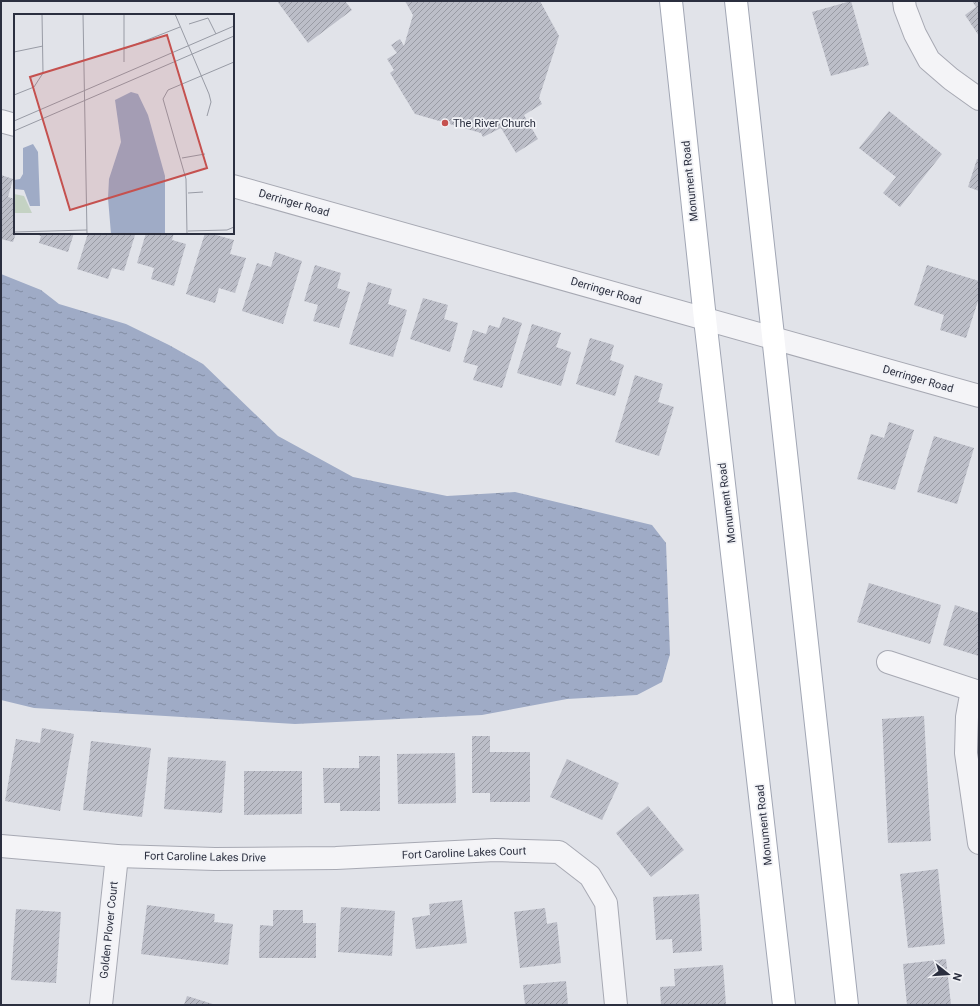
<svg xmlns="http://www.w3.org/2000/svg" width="980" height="1006" font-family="Roboto,sans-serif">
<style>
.water{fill:url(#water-ripples)}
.building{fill:url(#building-hatch)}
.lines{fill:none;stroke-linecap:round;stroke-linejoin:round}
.minor-casing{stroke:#a7a9b3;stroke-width:24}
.major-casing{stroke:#a1a6b4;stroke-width:24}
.minor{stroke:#f4f4f7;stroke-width:22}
.major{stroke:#fff;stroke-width:22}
.poi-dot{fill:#c5514f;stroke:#f1f2f6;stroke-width:1.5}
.labels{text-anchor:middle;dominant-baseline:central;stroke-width:3.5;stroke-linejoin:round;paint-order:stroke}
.poi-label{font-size:11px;fill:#2b2f3f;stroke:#f1f2f6;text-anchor:start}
.street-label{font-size:11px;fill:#2b2f3f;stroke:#f1f2f6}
.inset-road{fill:none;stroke:#989ba5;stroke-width:1}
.view{fill:#c5514f;fill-opacity:0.15;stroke:#c5514f;stroke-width:2}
.inset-edge{fill:none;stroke:#2b2f3f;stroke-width:2}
</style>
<defs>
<pattern id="water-ripples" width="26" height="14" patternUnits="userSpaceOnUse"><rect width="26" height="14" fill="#9fabc6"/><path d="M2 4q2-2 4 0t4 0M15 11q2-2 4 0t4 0" fill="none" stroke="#828ca2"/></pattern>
<pattern id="building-hatch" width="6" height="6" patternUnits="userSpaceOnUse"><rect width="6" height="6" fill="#bcbec8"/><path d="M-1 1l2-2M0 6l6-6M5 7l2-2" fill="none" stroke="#999ba4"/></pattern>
</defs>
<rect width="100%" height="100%" fill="#e1e3e9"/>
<path class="water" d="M1,274l40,16 18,14 67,20 43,21 34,19 75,72 75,41 94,19 68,-4 137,33 14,18 4,111 -8,28 -25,13 -70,4 -85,16 -187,9 -261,-16 -33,-8z"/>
<g class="building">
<path d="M277,1h68l7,9 -44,33z"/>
<path d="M405,1h135l19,35 -20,62 3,6 -18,11 14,24 -22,14 -15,-25 -18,9 -2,-4 -66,-19 -25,-41 4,-3 -7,-11 10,-6 -6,-8 9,-6 4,7 9,-31z"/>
<path d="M851,1l18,64 -38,11 -19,-64z"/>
<path d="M972,1h7v35l-14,-21 11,-8z"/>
<path d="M889,111l53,43 -42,53 -17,-14 13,-16 -37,-29z"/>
<path d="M977,159h2v32l-11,-4z"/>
<path d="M1,175l12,4 -5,18 7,2v34h1l-3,9 -12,-3z"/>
<path d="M33,233h41l-6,19 -29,-9 2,-7z"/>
<path d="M88,233h42l5,2 -11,36 -12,-3 -4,11 -31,-10z"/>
<path d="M146,233h28l-2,7 14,4 -12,42 -23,-7 3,-11 -17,-5z"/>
<path d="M205,233h4l25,7 -4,14 16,4 -11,35 -16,-5 -4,15 -29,-9z"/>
<path d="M275,252l27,9 -19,63 -41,-13 15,-48 14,4z"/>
<path d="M315,265l26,8 -4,15 13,4 -11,36 -26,-7 5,-16 -14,-4z"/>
<path d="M927,265l52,16v17l-13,40 -26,-8 4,-15 -30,-10z"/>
<path d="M368,282l24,7 -4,15 19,6 -14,47 -44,-13z"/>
<path d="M423,298l25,7 -4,14 14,4 -8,29 -40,-13z"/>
<path d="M503,317l19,6 -20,65 -29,-8 5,-14 -15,-4 10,-32 13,4 3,-9 10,3z"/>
<path d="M532,324l29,9 -5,14 15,5 -10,34 -44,-13z"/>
<path d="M590,338l24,7 -4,15 14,5 -9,31 -39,-12z"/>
<path d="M635,375l28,9 -5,18 16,5 -15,49 -44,-14z"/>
<path d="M889,422l25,8 -19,60 -38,-11 14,-45 13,4z"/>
<path d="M934,436l40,12 -17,56 -40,-12z"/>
<path d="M869,583l72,22 -11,39 -73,-22z"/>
<path d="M955,605l24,8v43l-36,-11z"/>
<path d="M924,716l7,125 -43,2 -6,-124z"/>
<path d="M42,728l32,6 -14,77 -55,-10 11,-62 24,4z"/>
<path d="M472,736h18v16h40v50h-40v-9h-18z"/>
<path d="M91,741l60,7 -9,69 -59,-7z"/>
<path d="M455,753l1,50 -58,1 -1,-50z"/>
<path d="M359,756h21v55h-40v-8h-16l-1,-35h36z"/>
<path d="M168,757l58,4 -4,52 -58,-4z"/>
<path d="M567,759l52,24 -17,37 -52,-23z"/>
<path d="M244,771h58v43l-58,1z"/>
<path d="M648,806l36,44 -33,27 -35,-44z"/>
<path d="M938,869l7,75 -37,4 -8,-74z"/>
<path d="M699,894l3,57 -29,2 -1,-14 -16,1 -3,-43z"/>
<path d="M462,900l5,43 -51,6 -4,-31 18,-3 -1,-11z"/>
<path d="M147,905l68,9 -1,8 19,2 -5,41 -87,-11z"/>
<path d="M341,907l54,4 -3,45 -54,-4z"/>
<path d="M545,908l2,16 10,-2 4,41 -41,5 -6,-56z"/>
<path d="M16,909l45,3 -5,71 -45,-3z"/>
<path d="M273,910h30v13h13v35h-57l1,-33 13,1z"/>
<path d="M946,959l5,46h-44l-4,-41z"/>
<path d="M723,965l3,40h-65l-1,-18 15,-1 -1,-17z"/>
<path d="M566,981l2,24h-43l-2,-20z"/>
<path d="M187,996l29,9h-32z"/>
</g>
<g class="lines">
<defs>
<g id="minor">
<path d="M904,1l1,7 10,26 14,26 22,19 28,20"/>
<path d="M1,121l14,4"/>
<path d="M233,186l746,210"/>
<path d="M888,662l91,30"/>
<path d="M972,690l-5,27 -1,36 13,90"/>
<path d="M1,846l116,10 98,3 121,-1 159,-8 64,2 31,24 16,27 10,102"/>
<path d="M101,1005l16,-149"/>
</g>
<g id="major">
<path d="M671,1l34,318 79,686"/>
<path d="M736,1l111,1004"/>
</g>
</defs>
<use href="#minor" class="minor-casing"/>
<use href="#major" class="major-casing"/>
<use href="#minor" class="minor"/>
<use href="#major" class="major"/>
</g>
<circle class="poi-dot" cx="445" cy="123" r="4"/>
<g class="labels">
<g class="poi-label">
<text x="453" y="123">The River Church</text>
</g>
<g class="street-label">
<text transform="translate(690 181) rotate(-96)">Monument Road</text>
<text transform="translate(294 203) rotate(16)">Derringer Road</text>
<text transform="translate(606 291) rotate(16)">Derringer Road</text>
<text transform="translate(918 379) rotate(16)">Derringer Road</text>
<text transform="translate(727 503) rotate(-97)">Monument Road</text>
<text transform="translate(764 825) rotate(-96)">Monument Road</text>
<text transform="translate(464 853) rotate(-2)">Fort Caroline Lakes Court</text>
<text transform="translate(205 857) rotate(1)">Fort Caroline Lakes Drive</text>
<text transform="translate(109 930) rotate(-84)">Golden Plover Court</text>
</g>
</g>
<g transform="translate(14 14)">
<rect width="220" height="220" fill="#e1e3e9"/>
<path d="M0,180l10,2 8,17h-18z" fill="#c4d2c3"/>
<path d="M117,78l7,2 10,21 17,61v58h-54l-3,-36 1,-19 12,-37 -6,-42zM19,130l5,8 2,54h-10l-6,-16 -10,-1v-9l6,-1 3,-5v-26z" fill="#9fabc6"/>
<path class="inset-road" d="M69,0l4,220M161,0l34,80 2,8 -4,14M175,10l19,-6 8,16M110,35l56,-22M0,38l29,-6M110,48v-48M0,81l20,-8 9,-14 -1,-59M0,107l220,-95M0,117l220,-95M168,144l23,-4M174,179l15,-1M174,217l39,-1 7,-3M0,218l73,-2M173,220l-1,-55 -23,-80 5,-9 66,-28"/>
<path class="view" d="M153,21l40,133 -137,42 -40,-133z"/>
<rect width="220" height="220" class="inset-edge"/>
</g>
<rect width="980" height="1006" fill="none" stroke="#2b2f3f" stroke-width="4"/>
<g transform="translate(948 974) rotate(107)" stroke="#f1f2f6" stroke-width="3" paint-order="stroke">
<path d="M0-3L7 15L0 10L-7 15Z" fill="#2b2f3f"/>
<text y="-6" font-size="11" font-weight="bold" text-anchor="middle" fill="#2b2f3f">N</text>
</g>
</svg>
